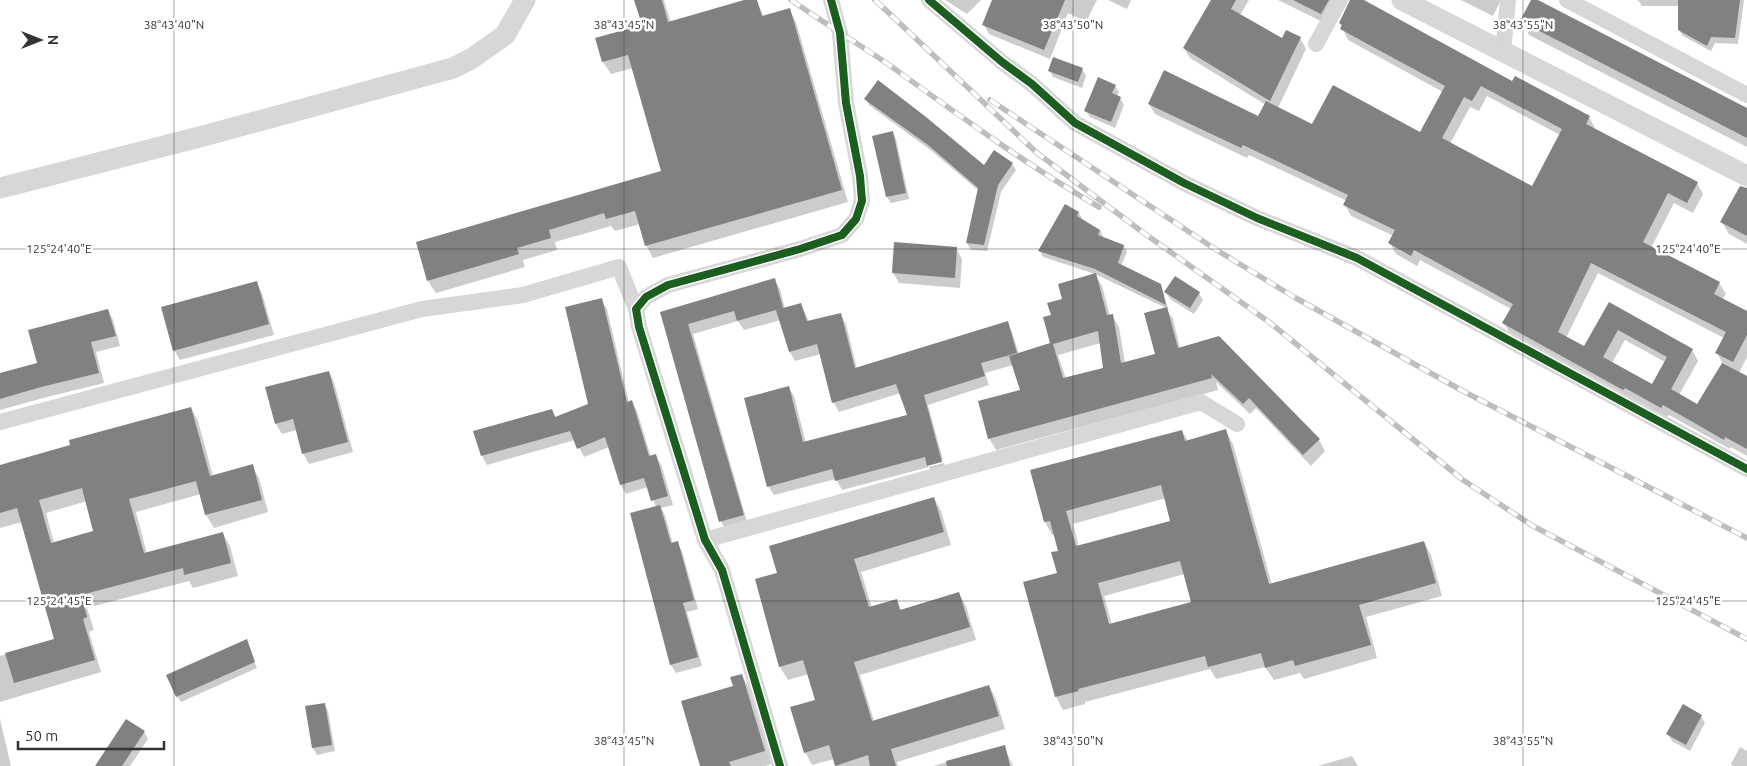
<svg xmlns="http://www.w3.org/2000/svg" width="1747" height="766" font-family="Ubuntu,sans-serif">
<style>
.shadow{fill:#0003;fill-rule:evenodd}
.building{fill:#818181;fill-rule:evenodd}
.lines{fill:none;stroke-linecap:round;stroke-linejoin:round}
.minor{stroke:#d7d7d7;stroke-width:16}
.tertiary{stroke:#d7d7d7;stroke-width:21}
.rail-casing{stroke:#bebebe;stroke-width:5.5}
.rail{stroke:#fff;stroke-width:4;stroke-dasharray:11;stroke-linecap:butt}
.cycleway-casing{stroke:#fff;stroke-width:11}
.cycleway{stroke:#1b5e20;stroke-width:8}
.ticks{fill:none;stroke:#333;stroke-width:1;stroke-opacity:0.45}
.ticks-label{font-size:12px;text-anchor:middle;fill:#333;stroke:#fff;stroke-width:5;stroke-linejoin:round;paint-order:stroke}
</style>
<rect width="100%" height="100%" fill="#fff"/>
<g class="shadow">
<path d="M636,0h28l7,23 77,-23h8l8,17 25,-7 7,12 52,180 -195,56 -7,-13 -6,-21 -25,7 -4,-5 -56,16 2,8 -34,10 2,7 -89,26 -8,-12 234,-110 -29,-103 -22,6 -8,-12 -6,-23 46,-13z"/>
<path d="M945,0h36l-14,14z"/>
<path d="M993,0h104l-11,22 -18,-9 -18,46 -61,-25 -5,-9z"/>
<path d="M1108,0h23l-4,9z"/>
<path d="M1213,0h36l-9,15 42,25 18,-2 6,11 -28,59 35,18 107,8 23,-42 -95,-52 -8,-17 11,-22 -5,-1 -19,24 -49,-24h84l151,82 76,35 6,11 -1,2 103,53 6,11 -10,19 -19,-10 -23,45 68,35 7,11 -4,6 25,13v44l-8,16 8,5v78l-16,-9 -1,2 -61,-34 -2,2 -157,-84 -6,-10 7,-14 -91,-49 -3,6 -21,-12 -6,-11 4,-7 -43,-20 -6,-11 2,-4 -98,-46 -2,3 -92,-44 -6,-10 110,13 7,-12 -76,-47 -6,-10zM1487,96l73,39 -28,53 -82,-44 20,-37 9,4zM1598,273l126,65 -7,15 6,11 -25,42 -19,-11 19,-34 -6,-11 -83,-46 -24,44 -19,-10zM1625,340l40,22 -13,24 -40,-23z"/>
<path d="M1461,0h40l-8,16z"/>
<path d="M1532,0h3l212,109v38l-218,-112 -8,-14z"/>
<path d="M1638,0h106l-6,44 -23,-1 -4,8 -28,-15 -4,-6v-24h-37z"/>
<path d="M1082,69l4,7 -4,12 -29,-11 -4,-7z"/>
<path d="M1115,86l4,6 -2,5 3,1 4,7 -9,23 -25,-11 -4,-6z"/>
<path d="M866,99l119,68 27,-3 4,6 -15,22 -14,59 -16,-1 -4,-7 12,-52 -46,-39 -64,-47z"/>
<path d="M892,133l4,6 13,60 -18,4 -4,-6z"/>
<path d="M1747,192v52l-18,-10 -7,-12z"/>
<path d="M1065,205l14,8 3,5 -1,2 19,10 3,6 -1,2 22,8 3,6 -6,14 39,19 3,6 5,18 -2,-1 7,11 7,29 39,-10 100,102 6,11 -14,15 -55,-58 -6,6 -34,-32 2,8 -222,60 -7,-12 -9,-36 42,-11 -9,-26 -28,8 4,12 -61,20 15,55 -15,4v3l16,-4 2,8 -12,3 -5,-7 -87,23 -6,-11 -62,16 -6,-9 -23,-87 43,-12 6,9 12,47 102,-27 -7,-23 -62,19 -5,-9 -13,-49 -26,7 -5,-9 -9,-32 -37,10 -6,-9 -45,13 55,191 -22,6 -5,-10 -59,-208 112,-33 6,9 5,20 16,-5 8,18 31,-8 6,10 11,45 150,-46 5,9 7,22 32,-11 -7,-25 8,-2 -3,-12 14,-4 -4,-15 36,-11 -52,-17 -3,-6zM1095,274l71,34 -21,6 11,41 -31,8 -6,-36 -7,-12 -2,1 -8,-30zM1101,343l4,25 -39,11 -8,-24z"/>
<path d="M956,248l6,11 -2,29 -61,-5 -6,-10z"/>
<path d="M256,282l6,11 12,42 -94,25 -6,-10z"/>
<path d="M1166,292l33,1 4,7 -9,14 -24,-15z"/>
<path d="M601,300l6,9 22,94 3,-1 5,9 14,46 4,-2 6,9 12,41 -12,3 4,7 8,29 4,-1 5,8 16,58 -11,3 15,54 -26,7 -5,-8 -39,-151 24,-7 -8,-20 -22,7 -5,-9 -12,-38 -25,10 -9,-17 -88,25 -5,-9 70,-46 4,8 34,-13z"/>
<path d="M108,310l5,10 7,26 -24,6 8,31 -57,14 -47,13v-36l39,-10z"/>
<path d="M329,372l5,10 19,70 -44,12 -6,-11 -6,-23 -15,4 -6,-10 -9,-36z"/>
<path d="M191,408l7,13 15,55 39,-10 7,12 9,34 -54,16 -8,-13 -5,-21 -65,18 11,42 76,-20 7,12 8,30 -45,12 -4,-7 -102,27 7,22 -5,2 12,40 -101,30v-46l55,-16 -33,-118 -22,6v-62l72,-20zM87,501l8,31 -41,11 -8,-30z"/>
<path d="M1182,431l6,10 38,-10 7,13 39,141 152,-43 7,13 11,41 -76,21 11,41 -73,21 -4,-6 -26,7 -9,-13 -49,12 -6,-10 -125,33v2l-22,6 -7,-13 -31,-114 33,-9 1,-23 -4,-17 -3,1 -7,-13 -14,-51zM1166,498l6,24 -93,25 -6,-23zM1185,574l8,29 -81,22 -8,-29z"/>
<path d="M934,498l7,13 10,34 -90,27 11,36 24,-8 6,11 57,-18 7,13 10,34 -116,35 14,46 115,-35 7,13 9,30 -108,33 1,4h-62l-2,-7 -22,6 -7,-13 11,-52 -7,-26 -21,6 -8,-13 -24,-87 22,-6z"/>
<path d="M249,647l8,21 -76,34 -4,-6z"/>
<path d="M742,675l7,13 23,76 -7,2h-64l34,-80z"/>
<path d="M324,704l4,7 7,40 -18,4 -4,-7 -7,-41z"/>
<path d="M1701,716l4,7 -15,28 -18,-10 -4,-7z"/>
<path d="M0,719l11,47h-11z"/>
<path d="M144,732l4,7 -18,27h-33z"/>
<path d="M1004,746l9,20h-80z"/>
<path d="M1740,747l7,4v15h-14l-2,-2z"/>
<path d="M1352,756l6,10h-40z"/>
</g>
<g class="building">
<path d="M634,0h28l6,22 76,-22h13l5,16 28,-8 52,182 -197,56 -10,-35 -29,8 -2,-6 -55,17 2,8 -34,10 2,6 -92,27 -11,-39 245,-71 -33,-116 -26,7 -7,-24 47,-13z"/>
<path d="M992,0h73l-21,50 -62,-25z"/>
<path d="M1211,0h25l-5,9 51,29 4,-8 15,7 -31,64 -87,-53z"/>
<path d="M1293,0h36l-8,14z"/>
<path d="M1350,0h14l148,81 3,-5 75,40 -4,8 112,58 -11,21 -19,-10 -25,49 77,40 -6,12 33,17v24l-14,27 -18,-9 11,-21 -135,-69 -33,69 26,14 25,-44 84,47 -22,40 26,15 25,-41 25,13v73l-22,-12 -1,3 -61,-35 -2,3 -36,-20 -2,2 -121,-67 11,-19 -99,-54 -3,6 -23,-13 7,-13 -52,-25 5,-10 -105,-50 -2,3 -93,-44 16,-34 94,46 8,-15 46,23 21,-39 87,47 25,-46 -105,-57 2,-4 -3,-2zM1481,86l81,43 -30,57 -90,-48 22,-41 8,4zM1618,330l49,27 -15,27 -49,-27z"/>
<path d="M1531,0h7l209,108v30l-227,-117z"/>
<path d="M1678,0h62l-5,38 -24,-1 -4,9 -29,-16z"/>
<path d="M1053,57l30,11 -5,14 -30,-11z"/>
<path d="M1098,77l18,8 -4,8 9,4 -10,25 -27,-11z"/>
<path d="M878,80l48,37 58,48 10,-15 19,13 -15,22 -14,60 -18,-2 12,-55 -50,-43 -64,-46z"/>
<path d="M893,131l13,62 -20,4 -14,-61z"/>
<path d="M1740,186l7,2v48l-27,-14z"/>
<path d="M1065,204l14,8 -2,4 23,14 -2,5 26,10 -6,18 43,21 5,21 -71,-36 -57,-18z"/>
<path d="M894,242l63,5 -2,31 -63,-5z"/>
<path d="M1096,273l11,42 6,-1 8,49 34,-9 -11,-41 23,-6 11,41 41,-12 101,103 -17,16 -54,-57 -6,6 -32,-30 1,4 -224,61 -10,-38 42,-11 -11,-34 41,-13 -7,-26 8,-2 -4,-12 15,-4 -4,-15zM1098,331l5,37 -40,10 -10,-34z"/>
<path d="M1175,276l25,16 -10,16 -26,-16z"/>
<path d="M775,278l8,30 -46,13 -3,-10 -46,13 56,191 -25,7 -59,-210z"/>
<path d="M257,281l12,43 -96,27 -12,-44z"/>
<path d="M602,298l25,104 5,-2 17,56 7,-2 12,42 -17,5 -7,-23 -24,7 -15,-48 -28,12 -7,-18 -89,25 -8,-25 79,-22 3,8 33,-13 -23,-97z"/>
<path d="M801,303l6,18 34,-8 14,55 153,-47 9,32 -36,10 4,13 -61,19 18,67 -15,4 -2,-9 -90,24 -3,-12 -65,18 -23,-89 45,-12 14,56 104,-27 -11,-31 -64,19 -15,-59 -28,8 -13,-42z"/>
<path d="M108,309l8,27 -25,6 8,31 -58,14 -41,12v-26l37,-10 -9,-33z"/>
<path d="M329,371l19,71 -46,12 -9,-35 -18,5 -10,-37z"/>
<path d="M191,407l19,69 43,-12 9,36 -57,15 -9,-34 -67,18 15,54 79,-21 8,31 -47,12 -1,-7 -102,27 6,22 -4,2 12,41 -81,23 -9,-30 49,-14 -37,-131 -17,5v-48l70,-20 -1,-5zM82,488l11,43 -42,12 -12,-43z"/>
<path d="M1226,429l43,155 155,-43 12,42 -77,22 12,40 -76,21 -2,-6 -28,8 -4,-15 -53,14 -3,-11 -127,33 1,2 -24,6 -32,-115 34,-9 -6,-21 7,-1 -8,-30 -6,1 -14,-52 152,-40 3,11zM1161,485l9,36 -94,25 -10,-35zM1180,561l11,41 -82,22 -11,-41z"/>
<path d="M934,497l10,35 -90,27 15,48 28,-8 3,11 59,-18 11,35 -116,35 18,59 117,-36 10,31 -108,33 5,17h-26l-2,-11 -33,11 -6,-21 -25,8 -14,-46 25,-7 -12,-40 -24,7 -24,-88 22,-6 -8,-27z"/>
<path d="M660,505l11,38 7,-2 16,59 -11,3 15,54 -28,8 -40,-152z"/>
<path d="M247,639l8,23 -79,35 -10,-22z"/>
<path d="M742,674l23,77 -36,11 2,4h-31l-19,-65 52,-15 -3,-9z"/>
<path d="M325,703l7,42 -20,3 -7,-42z"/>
<path d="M1683,704l19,11 -16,30 -20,-11z"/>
<path d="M126,719l19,12 -23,35h-27z"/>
<path d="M1005,745l5,21h-63l-1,-5z"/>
</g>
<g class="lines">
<g class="minor">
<path d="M929,0l73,62 30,22 43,39 109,60 73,35 100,40 390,211"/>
<path d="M1567,0l180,95"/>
<path d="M1316,44l24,-44"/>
<path d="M1503,52l5,-52"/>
<path d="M0,422l422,-113 101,-14 96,-28 17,42"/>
<path d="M705,540l496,-138 36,22"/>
<path d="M780,766l-58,-196 -17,-30 -66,-213 -3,-18 10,-12 22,-12 132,-36 42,-14 14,-16 6,-18 -2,-25 -14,-73 -6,-70 -9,-33"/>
</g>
<g class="tertiary">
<path d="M1402,0l345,176"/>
<path d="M0,188l211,-54 242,-66 18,-9 34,-24 20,-35"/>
</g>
<defs>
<g id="rail">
<path d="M791,0c33,23 68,44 101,67 68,49 135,98 207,140"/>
<path d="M875,0l162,153 104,78 128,91 194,158 70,46 214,113"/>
<path d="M990,100l225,149 79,48 167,93 286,148"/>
</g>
</defs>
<use href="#rail" class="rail-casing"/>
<use href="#rail" class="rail"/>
<defs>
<g id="cycleway">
<path d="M929,0l73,62 30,22 43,39 109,60 73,35 100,40 390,211"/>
<path d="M780,766l-58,-196 -17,-30 -66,-213 -3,-18 10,-12 22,-12 132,-36 42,-14 14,-16 6,-18 -2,-25 -14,-73 -6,-70 -9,-33"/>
</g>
</defs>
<use href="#cycleway" class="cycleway-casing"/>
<use href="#cycleway" class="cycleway"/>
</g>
<path class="ticks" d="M174,0v766M624,0v766M1073,0v766M1523,0v766M0,249h1747M0,601h1747"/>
<g class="ticks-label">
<text x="174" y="29">38°43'40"N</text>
<text x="624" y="29">38°43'45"N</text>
<text x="1073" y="29">38°43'50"N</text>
<text x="1523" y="29">38°43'55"N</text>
<text x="1688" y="253">125°24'40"E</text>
<text x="59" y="253">125°24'40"E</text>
<text x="1688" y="605">125°24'45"E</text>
<text x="59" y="605">125°24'45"E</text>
<text x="624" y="745">38°43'45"N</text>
<text x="1073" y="745">38°43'50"N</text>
<text x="1523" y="745">38°43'55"N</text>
</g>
<g transform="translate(40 40) rotate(90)" stroke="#ffffff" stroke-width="4" paint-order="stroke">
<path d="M0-4L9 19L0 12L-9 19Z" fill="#333333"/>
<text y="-8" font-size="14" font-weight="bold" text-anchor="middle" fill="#333333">N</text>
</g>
<path d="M18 741v8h146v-8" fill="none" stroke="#333333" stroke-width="2.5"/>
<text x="25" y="741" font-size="15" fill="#333333" stroke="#ffffff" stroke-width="4" paint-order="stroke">50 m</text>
</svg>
